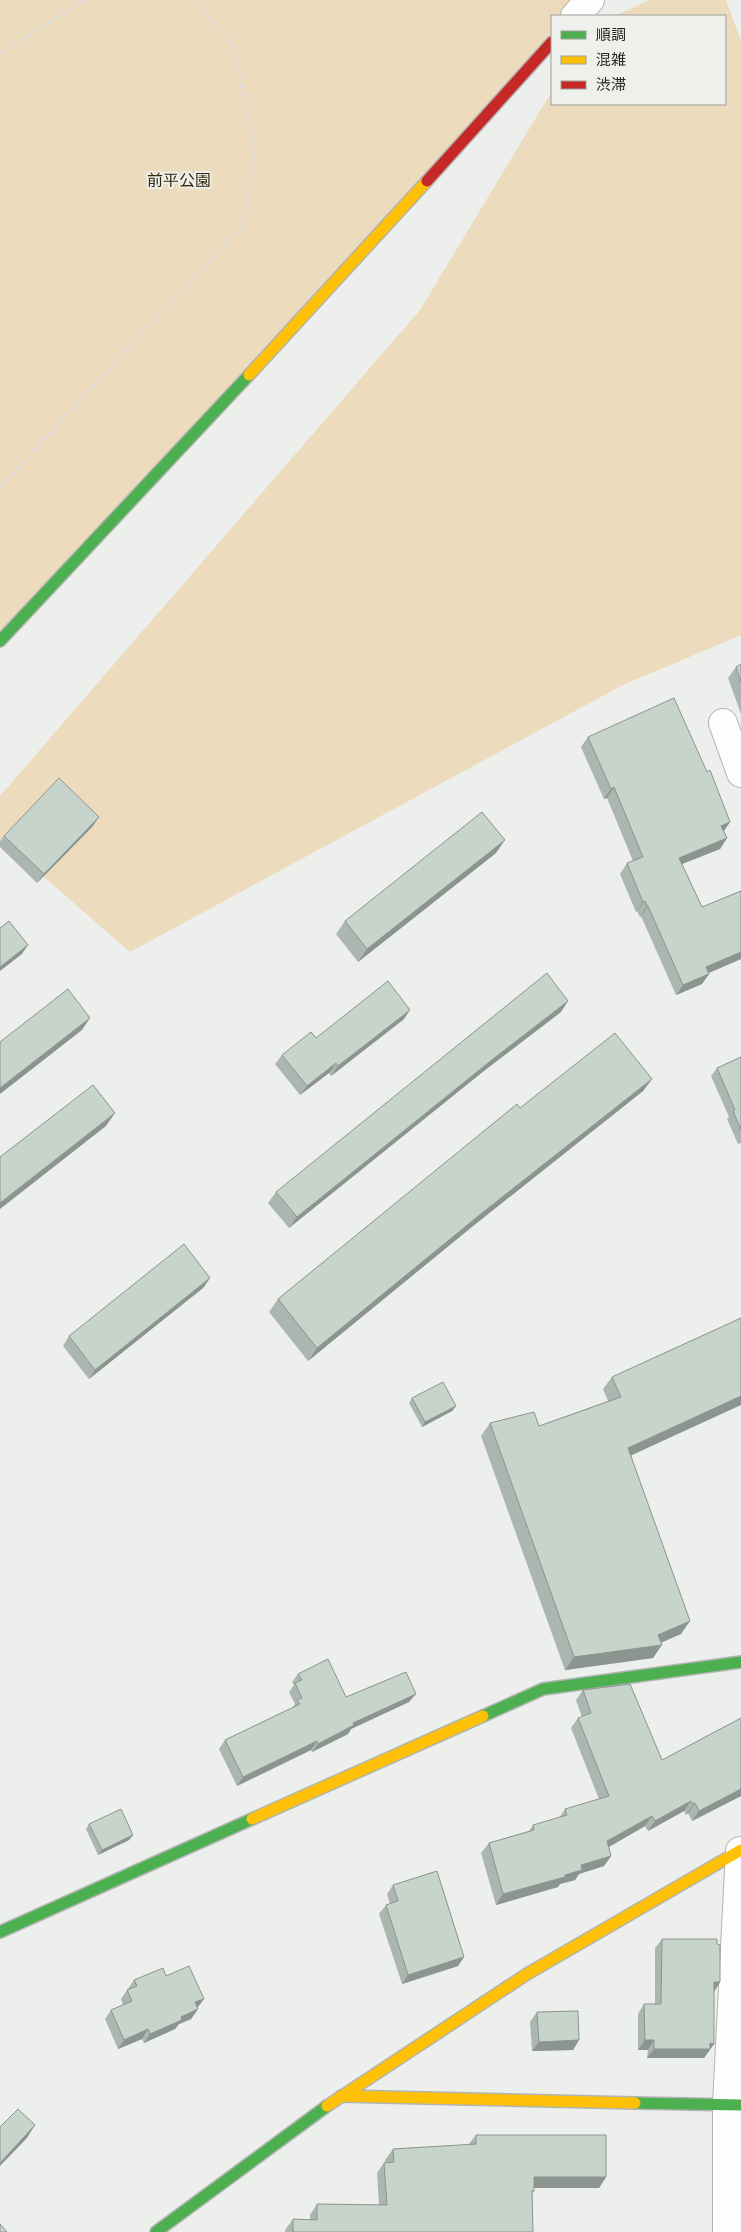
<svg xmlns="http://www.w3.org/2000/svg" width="741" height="2232" font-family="'DejaVu Sans','Noto Sans JP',sans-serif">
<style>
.green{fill:#ecdcbd}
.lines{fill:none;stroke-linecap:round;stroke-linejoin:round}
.street-casing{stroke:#b2b4b2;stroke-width:30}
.fast-casing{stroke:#b2b4b2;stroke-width:14}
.slow-casing{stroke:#b2b4b2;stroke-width:14}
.jam-casing{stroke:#b2b4b2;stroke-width:14}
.path{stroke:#d9dad9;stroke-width:3;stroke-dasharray:4 4;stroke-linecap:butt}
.street{stroke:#fcfdfc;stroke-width:28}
.fast{stroke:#4caf50;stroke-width:11}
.slow{stroke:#ffc107;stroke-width:11}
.jam{stroke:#c62828;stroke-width:11}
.wall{fill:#aab6af}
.shaded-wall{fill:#8b948f}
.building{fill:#c6d4cc;stroke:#8b948f}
.labels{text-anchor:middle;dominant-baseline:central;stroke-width:4;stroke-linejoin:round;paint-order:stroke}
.park-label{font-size:16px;fill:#34260c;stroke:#edf0eb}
</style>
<rect width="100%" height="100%" fill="#edefec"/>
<g class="green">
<path d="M0,0h589l-15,16h-22v24l-552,599z"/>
<path d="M649,0h77l15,41v594l-120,51 -491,266 -130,-113v-43l420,-486 132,-219v13h173v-88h-110z"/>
</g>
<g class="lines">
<defs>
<g id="street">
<path d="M575,16l15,-16"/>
<path d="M723,723l18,50"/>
<path d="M727,2232v-128l13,-253"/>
</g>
<g id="fast">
<path d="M0,641l249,-266"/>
<path d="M483,1716l60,-27 198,-27"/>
<path d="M0,1932l252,-113"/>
<path d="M635,2103l106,2"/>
<path d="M156,2232l171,-126"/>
</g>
<g id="slow">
<path d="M249,375l178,-194"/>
<path d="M252,1819l231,-103"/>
<path d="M341,2096l294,7"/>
<path d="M327,2106l200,-132 214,-124"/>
</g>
<path id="jam" d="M427,181l125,-139"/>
</defs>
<use href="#street" class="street-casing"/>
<use href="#fast" class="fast-casing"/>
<use href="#slow" class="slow-casing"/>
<use href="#jam" class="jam-casing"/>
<g class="path">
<path d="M0,53l86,-53"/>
<path d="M0,487l242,-261 13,-76 -22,-104 -40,-46"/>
</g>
<use href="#street" class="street"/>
<use href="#fast" class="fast"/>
<use href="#slow" class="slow"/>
<use href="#jam" class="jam"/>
</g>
<g class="wall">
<path d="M741,664v50l-13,-36 8,-11z"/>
<path d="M588,737l119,35 23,50 -6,9 3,7 -7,11 -38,15 20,43 39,-16v68l-32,14v1l-7,10 -26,11 -35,-79 -1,1 -3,-6 -1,1 -16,-38 7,-11 6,-2 -26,-63 -3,1 -23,-52z"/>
<path d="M93,826l-56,57 -37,-36v-6l4,-5z"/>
<path d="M496,853l-138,109 -22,-28 9,-13z"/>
<path d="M561,1012l-76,58 -196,158 -21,-25 8,-11z"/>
<path d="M404,1019l-73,57 -2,-3 -29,22 -25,-31 7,-9 34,-17z"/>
<path d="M741,1057v87l-1,-1 -2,1 -11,-25 2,-2 -18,-41 6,-8z"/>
<path d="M652,1079l-9,12 -170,135 -165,135 -39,-49 9,-13 242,-191z"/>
<path d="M210,1278l-7,10 -114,91 -26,-33 6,-10z"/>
<path d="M741,1318l-110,137 50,179 -20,9 -8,15 -88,12 -84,-234 9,-13 49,3 69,-25 -5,-12 9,-12z"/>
<path d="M412,1398l44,8 -4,5 -30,16 -13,-24z"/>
<path d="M298,1674l48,23 63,5 -58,27 -3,5 -36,18 -1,-2 -74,36 -18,-37 6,-9 67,-32 3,-4 -6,-12 5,-7 -2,-3z"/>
<path d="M583,1690l79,70 79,-42v78l-49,25 -4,-8 -2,2 -2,-4 -36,20 -3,-5 -36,21 2,9 -7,10 -25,8 -4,6 -15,4 -2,3 -62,18 -15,-52 8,-10 40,-12 4,-6 26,-7 6,-9 34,-10 -28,-71 7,-10 4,-1 -6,-17z"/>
<path d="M89,1824l44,11 -4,5 -31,15 -12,-26z"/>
<path d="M393,1885l71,72 -6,9 -56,18 -23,-70 7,-9 4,-1 -3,-10z"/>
<path d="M662,1939l58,43 -6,9v53l-10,14h-57l1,-8h-10v-36l6,-10h11v-56z"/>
<path d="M166,1976l38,23 -7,9 1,1 -7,10 -12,5 -4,5 -31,14 -2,-4 -24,10 -13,-30 6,-9 12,-5 -2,-6 13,-19z"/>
<path d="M537,2012l42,28 -6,10 -41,1 -2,-29z"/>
<path d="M476,2135l130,42 -7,11h-65v3l-2,3 1,38h-248v-2l8,-11 17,1v-5l7,-11 62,1 -2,-32 7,-10h1v-3l8,-11 75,-4z"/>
</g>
<g class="shaded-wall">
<path d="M614,787l-7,11 -3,1 7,-10z"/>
<path d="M99,817l-6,9 -56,57 7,-9z"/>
<path d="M730,822l-7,10 -2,-6z"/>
<path d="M727,838l-7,11 -48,19 7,-10z"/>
<path d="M505,840l-9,13 -138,109 9,-13z"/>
<path d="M645,901l-8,10 -1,1 7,-10z"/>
<path d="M647,906h1l-7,10 -1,1z"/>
<path d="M28,945l-6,9 -22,17v-4z"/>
<path d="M741,952v7l-42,18 7,-10z"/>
<path d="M709,974l-7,10 -26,11 7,-10z"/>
<path d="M568,1001l-7,11 -76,58 -196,158 8,-11 196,-158z"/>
<path d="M410,1010l-6,9 -73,57 7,-10z"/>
<path d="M90,1018l-8,12 -82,64v-6z"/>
<path d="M336,1063l-7,10 -29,22 7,-9z"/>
<path d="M652,1079l-9,12 -170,135 -165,135 9,-13 165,-135z"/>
<path d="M115,1113l-9,13 -106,83v-6z"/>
<path d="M210,1278l-7,10 -114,91 6,-9z"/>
<path d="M741,1396v9l-122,56 9,-13z"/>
<path d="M456,1406l-4,5 -30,16 3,-5z"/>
<path d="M690,1621l-9,13 -31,13 12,-2 -9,13 -88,12 9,-13 84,-22z"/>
<path d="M416,1694l-7,8 -58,27 -3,5 -36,18 6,-8 35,-21z"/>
<path d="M317,1741l-6,9 -74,36 6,-9z"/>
<path d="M741,1789v7l-49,25 7,-10z"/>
<path d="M691,1801l-7,10 -36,20 7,-10z"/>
<path d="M695,1803l-7,10 -2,2 7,-11z"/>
<path d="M652,1816l-7,10 -45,26 7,-11z"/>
<path d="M133,1835l-4,5 -31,15 4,-5z"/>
<path d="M611,1856l-7,10 -25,8 -4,6 -15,4 -2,3 -62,18 7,-11 62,-19 16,-10z"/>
<path d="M464,1957l-6,9 -56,18 6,-9z"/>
<path d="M714,1982h6l-6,10z"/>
<path d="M204,1999l-7,9 -2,-6z"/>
<path d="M198,2009l-7,10 -12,5 -4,5 -31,14 6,-9 31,-17z"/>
<path d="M148,2029l-6,10 -24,10 6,-9z"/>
<path d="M579,2040l-6,10 -41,1 7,-9z"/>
<path d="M645,2040h9l-6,10h-10z"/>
<path d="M710,2043l4,1 -10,14h-57l7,-9z"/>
<path d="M35,2125l-8,13 -27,28v-3z"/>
<path d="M534,2177h72l-7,11h-73z"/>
</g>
<g class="building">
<path d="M741,664v18l-5,-15z"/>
<path d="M674,698l33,74 3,-2 20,52 -9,4 6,12 -48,20 23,49 39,-16v61l-35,15 3,7 -26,11 -35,-79h-1l-2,-5 -2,1 -16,-39 16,-6 -29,-70 -3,2 -23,-52z"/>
<path d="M59,778l40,39 -55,57 -40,-38z"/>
<path d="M482,812l23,28 -138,109 -22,-28z"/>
<path d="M9,921l19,24 -28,22v-39z"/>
<path d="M547,973l21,28 -75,58 -196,158 -21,-25z"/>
<path d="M388,981l22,29 -72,56 -2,-3 -29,23 -25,-31 29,-23 5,6z"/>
<path d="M68,989l22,29 -90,70v-46z"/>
<path d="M615,1033l37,46 -170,134 -165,135 -39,-49 239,-195 3,4z"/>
<path d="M741,1057v73l-8,-19 2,-1 -18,-42z"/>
<path d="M93,1085l22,28 -115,90v-46z"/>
<path d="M184,1244l26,34 -115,92 -26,-34z"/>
<path d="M741,1318v78l-113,52 62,173 -32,14 4,10 -88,12 -84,-234 44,-11 5,14 82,-29 -9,-20z"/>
<path d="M443,1382l13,24 -31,16 -13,-24z"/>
<path d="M328,1659l18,38 60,-25 10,22 -63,29 1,2 -36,19 -1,-3 -74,36 -18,-37 75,-36 -3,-4 5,-2 -7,-15 7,-3 -4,-6z"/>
<path d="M630,1684l32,76 79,-42v71l-42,22 -4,-8 -2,1 -2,-3 -36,20 -3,-5 -45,25 4,15 -30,9 1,5 -17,5v2l-62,17 -14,-51 45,-13 -1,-5 34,-10 -2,-6 44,-13 -31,-78 13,-5 -8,-23z"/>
<path d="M121,1809l12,26 -31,15 -13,-26z"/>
<path d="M437,1871l27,86 -56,18 -22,-70 12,-4 -5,-16z"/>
<path d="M662,1939h55v5l3,1v37h-6v62l-4,-1v6h-56v-9h-9l-1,-36h17z"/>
<path d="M189,1966l15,33 -9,3 3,7 -17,8 1,3 -32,14 -2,-5 -24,11 -13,-30 21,-9 -5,-11 10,-4 -3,-6 29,-12 3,8z"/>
<path d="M578,2011l1,29 -40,2 -2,-30z"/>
<path d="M18,2109l17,16 -35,38v-36z"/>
<path d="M476,2135h130v42h-72v14h-2l1,41h-240v-13l24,1v-16l70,1 -3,-42 10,-1 -1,-13 83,-5z"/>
<path d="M0,2224l7,8h-7z"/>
</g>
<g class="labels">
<g class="park-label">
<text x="179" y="180">前平公園</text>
</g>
</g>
<rect x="551" y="15" width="175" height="90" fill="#edf0eb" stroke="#9d9f9b"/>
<rect x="561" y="31" width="25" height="8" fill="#4caf50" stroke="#9d9f9b"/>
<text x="596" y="40" font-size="15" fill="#252624">順調</text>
<rect x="561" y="56" width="25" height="8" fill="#ffc107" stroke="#9d9f9b"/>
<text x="596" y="65" font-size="15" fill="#252624">混雑</text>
<rect x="561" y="81" width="25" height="8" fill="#c62828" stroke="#9d9f9b"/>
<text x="596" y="90" font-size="15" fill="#252624">渋滞</text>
</svg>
